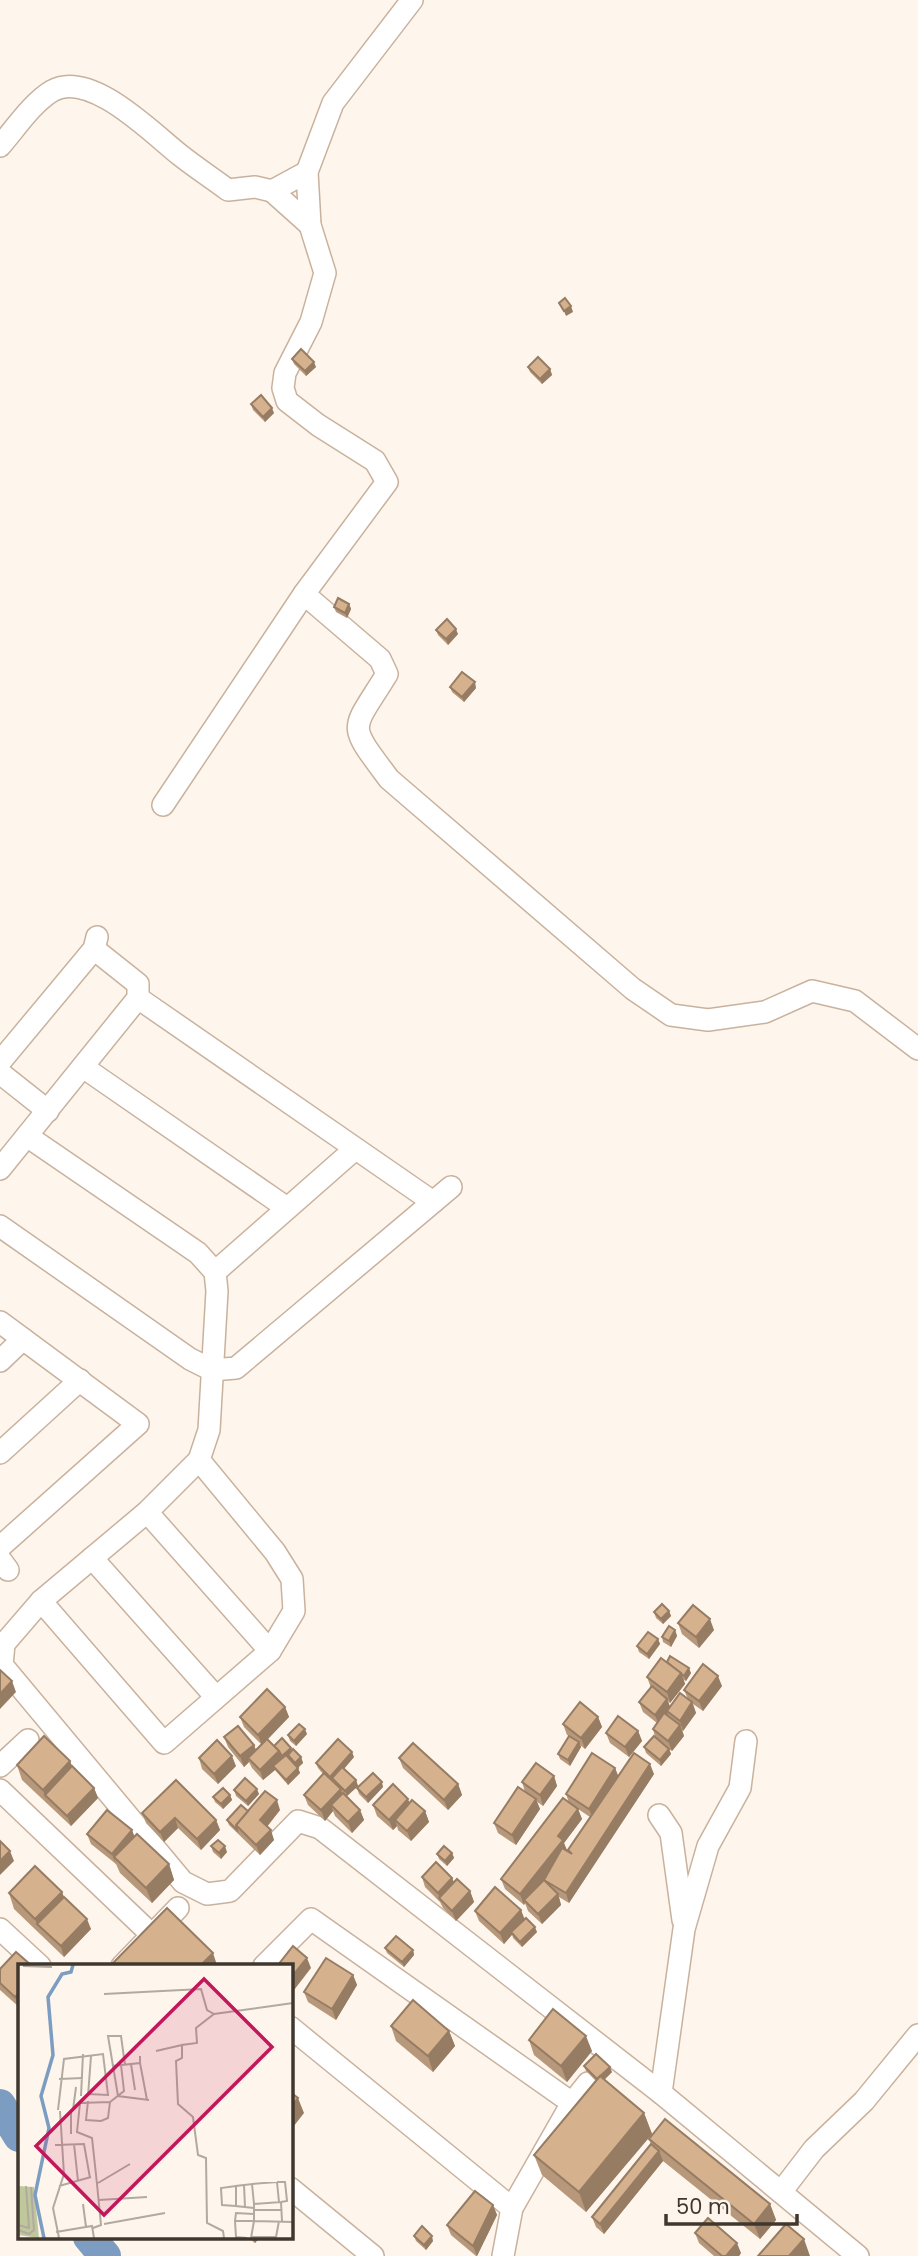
<svg xmlns="http://www.w3.org/2000/svg" width="918" height="2256" font-family="Poppins,sans-serif">
<style>
.lines{fill:none;stroke-linecap:round;stroke-linejoin:round}
.river{stroke:#7c9dc1;stroke-width:32}
.minor-casing{stroke:#c9b29d;stroke-width:24}
.minor{stroke:#fff;stroke-width:21}
.wall{fill:#b8987a;fill-rule:evenodd}
.shaded-wall{fill:#967c63}
.building{fill:#d6b18e;stroke:#967c63;stroke-width:2}
.inset-river{fill:none;stroke:#7c9dc1;stroke-width:3.5}
.inset-road{fill:none;stroke:#b2a9a0;stroke-width:2}
.view{fill:#c2185b;fill-opacity:0.15;stroke:#c2185b;stroke-width:3.5}
.inset-edge{fill:none;stroke:#40372e;stroke-width:3.5}
</style>
<rect width="100%" height="100%" fill="#fef5ec"/>
<g class="lines">
<g class="river">
<path d="M0,2105l19,31"/>
<path d="M89,2237l16,19"/>
</g>
<defs>
<g id="minor">
<path d="M412,0l-79,103 -26,69 3,53 15,48 -14,49 -26,51 -2,15 4,13 31,24 57,36 12,21 -83,112 76,65 7,15c-36,59 -41,47 2,105l244,210 38,26 37,5 57,-8 47,-21 43,10 63,48"/>
<path d="M0,146c15,-17 32,-43 52,-55 38,-22 100,42 128,64 15,12 32,23 48,35l27,-3 17,4 35,-19"/>
<path d="M272,191l38,34"/>
<path d="M163,805l141,-211"/>
<path d="M138,998l295,204"/>
<path d="M0,1062l94,-113 3,-12"/>
<path d="M83,1067l204,141"/>
<path d="M0,1073l48,38"/>
<path d="M27,1136l171,117 17,19 2,19 -8,139 -10,30 -52,52 -106,89 -37,43 -2,21 181,217 24,12 23,-3 68,-70 22,7 341,265 197,163"/>
<path d="M0,1169l138,-171v-14l-44,-35"/>
<path d="M0,1226l190,133 22,11 24,-2 215,-181"/>
<path d="M215,1272l140,-123"/>
<path d="M0,1322l138,102 -138,123"/>
<path d="M0,1361l23,-22"/>
<path d="M0,1453l80,-73"/>
<path d="M147,1512l123,139"/>
<path d="M92,1558l123,138"/>
<path d="M0,1559l8,11"/>
<path d="M41,1601l123,142 106,-92 24,-40 -2,-32 -17,-27 -76,-92"/>
<path d="M0,1766l28,-26"/>
<path d="M0,1790l151,144"/>
<path d="M659,1815l12,18 12,87"/>
<path d="M0,1929l40,37"/>
<path d="M122,1966l56,-58"/>
<path d="M264,1966l47,-47 261,184"/>
<path d="M290,2027l222,181"/>
<path d="M661,2093l23,-164 24,-83 32,-58 6,-47"/>
<path d="M290,2188l83,68"/>
<path d="M781,2192l33,-43 50,-48 54,-66"/>
<path d="M503,2256l9,-48 60,-105 16,-20"/>
</g>
</defs>
<use href="#minor" class="minor-casing"/>
<use href="#minor" class="minor"/>
</g>
<g class="wall">
<path d="M292,359l24,8 -10,9 -12,-12z"/>
<path d="M528,367l22,2 2,6 -10,9 -12,-12z"/>
<path d="M251,404l23,9 -9,9 -12,-12z"/>
<path d="M349,604l2,5 -4,9 -11,-6 -2,-5z"/>
<path d="M436,630l22,4 -10,11 -10,-10z"/>
<path d="M450,687l26,1 -12,14 -12,-10z"/>
<path d="M669,1611l2,5 -8,8 -7,-6 -2,-6z"/>
<path d="M678,1623l36,7 -15,18 -17,-14z"/>
<path d="M675,1630l2,6 -6,11 -8,-5 -1,-5z"/>
<path d="M658,1639l2,5 -11,15 -10,-7 -2,-6z"/>
<path d="M667,1662l24,11 -5,8 -2,-1 1,4 -15,19 -2,-2 2,6 18,-8 -4,-9 38,-4 -19,25 -10,-7 3,9 -13,18 -1,-1 2,6 -12,15 -3,-2 2,5 -10,12 -15,-13 -2,-6 11,-10 -2,-8 4,-6 -14,-11 -4,-10 12,-14 -4,-11z"/>
<path d="M285,1707l4,10 -21,22 6,7 17,2 1,3 9,6 2,6 -5,5 2,5 -12,12 -13,-15 -12,10 -11,-12 -3,-6 -5,5 -16,-20 -4,-10 30,8 2,5 5,-6 -17,-17 -4,-10z"/>
<path d="M598,1717l4,10 -17,22 -5,-4 1,2 -11,19 -10,-7 -2,-5 11,-18 -2,-1 -4,-11z"/>
<path d="M638,1731l4,10 -13,16 -19,-14 -4,-10z"/>
<path d="M307,1734l-11,12 -6,-5 -2,-6z"/>
<path d="M354,1757l-10,12 12,11 2,6 -11,10 -6,-5 1,3 18,16 4,10 -12,13 -17,-17 -2,-5 -8,10 -17,-16 -4,-10 19,-21 -5,-6 -2,-5z"/>
<path d="M199,1758l37,8 -18,18 -16,-15z"/>
<path d="M399,1758l59,26 4,11 -14,15 -45,-42z"/>
<path d="M70,1761l2,5 22,22 4,10 -27,28 -49,-46 -5,-15z"/>
<path d="M615,1768l3,8 36,-2 -85,129 -10,-6 2,8 -19,19 -14,-13 -3,-8 -1,2 -19,-16 -4,-10 68,-76 -3,-9zM578,1809l12,8 -22,33 1,2 -3,-1 -2,-8 18,-24z"/>
<path d="M554,1776l3,10 -14,20 -7,-5 4,8 -24,36 -18,-12 -4,-10 31,-31 -3,-10z"/>
<path d="M383,1787l-15,16 -9,-9 -2,-6z"/>
<path d="M234,1790l25,4 -11,12 -12,-10z"/>
<path d="M230,1795l2,5 -9,9 -8,-7 -2,-5z"/>
<path d="M410,1803l15,8 4,11 -18,19 -13,-11 -1,-4 -4,4 -16,-14 -4,-11z"/>
<path d="M280,1810l-13,17 7,13 -14,15 -31,-30 -2,-5 21,-9z"/>
<path d="M142,1813l74,7 4,10 -19,20 -23,-22 -14,14 -18,-19z"/>
<path d="M132,1830l2,6 35,28 5,16 -22,23 -32,-30 -4,-9 -25,-20 -4,-10z"/>
<path d="M211,1846l16,6 -6,7 -8,-7z"/>
<path d="M452,1853l2,5 -7,8 -8,-7 -2,-5z"/>
<path d="M422,1877l30,1 2,4 16,9 4,11 -18,19 -13,-13 -3,-6 -15,-15z"/>
<path d="M62,1892l2,5 27,32 -27,28 -50,-48 -5,-16z"/>
<path d="M521,1910l3,10 13,12 -15,15 -9,-9 -1,-4 -8,10 -25,-23 -4,-10z"/>
<path d="M385,1948l28,2 1,5 -10,12 -17,-14z"/>
<path d="M16,1952l3,55 -19,-17v-21z"/>
<path d="M353,1975l4,10 -21,35 -28,-18 -4,-10z"/>
<path d="M391,2026l58,5 6,15 -22,26 -37,-31z"/>
<path d="M529,2040l63,11 -25,31 -33,-27z"/>
<path d="M584,2066l28,6 -8,8 40,33 8,21 -66,78 -44,-37 -8,-20 62,-74 -10,-10z"/>
<path d="M649,2139l121,65 6,16 -16,19 -97,-78 -59,73 -8,-7 -4,-10 59,-73z"/>
<path d="M493,2205l4,10 -20,41h-1l-25,-21 -4,-10z"/>
<path d="M695,2233l46,20 -2,3h-25l-15,-13z"/>
<path d="M414,2236l19,5 -7,9 -10,-9z"/>
<path d="M247,2237h13l-5,6z"/>
</g>
<g class="shaded-wall">
<path d="M571,306l2,6 -7,4 -2,-5z"/>
<path d="M314,362l2,5 -10,9 -1,-5z"/>
<path d="M550,369l2,6 -10,9 -2,-5z"/>
<path d="M272,408l2,5 -9,9 -2,-5z"/>
<path d="M349,604l2,5 -4,9 -2,-5z"/>
<path d="M456,629l2,5 -10,11 -2,-6z"/>
<path d="M475,682l1,6 -12,14 -2,-5z"/>
<path d="M669,1611l2,5 -8,8 -2,-5z"/>
<path d="M710,1619l4,11 -15,18 -3,-11z"/>
<path d="M675,1630l2,6 -6,11 -2,-6z"/>
<path d="M658,1639l2,5 -11,15 -2,-5z"/>
<path d="M689,1668l2,5 -5,8 -2,-5z"/>
<path d="M681,1673l4,11 -15,19 -3,-11z"/>
<path d="M718,1676l4,10 -19,25 -4,-10z"/>
<path d="M12,1681l4,11 -16,17v-15z"/>
<path d="M667,1699l4,10 -4,2 1,2 -9,12 -4,-10z"/>
<path d="M692,1702l4,11 -13,18 -3,-10z"/>
<path d="M285,1707l4,10 -27,28 -4,-10z"/>
<path d="M598,1717l4,10 -17,22 -4,-11z"/>
<path d="M680,1725l4,11 -12,15 -4,-10z"/>
<path d="M305,1729l2,5 -11,12 -2,-5z"/>
<path d="M638,1731l4,10 -13,16 -4,-10z"/>
<path d="M579,1742l2,5 -11,19 -2,-6z"/>
<path d="M254,1745l4,11 -10,2 1,4 -5,5 -4,-11z"/>
<path d="M291,1748l2,5 -5,2v2l-4,4 -2,-5z"/>
<path d="M669,1749l2,5 -10,12 -1,-6z"/>
<path d="M279,1751l4,10 -10,5 2,4 -12,10 -3,-10z"/>
<path d="M352,1752l2,5 -20,23 -2,-2 1,3 -1,1 -2,-5z"/>
<path d="M232,1756l4,10 -18,18 -4,-10z"/>
<path d="M301,1757l2,6 -6,5 -2,-5z"/>
<path d="M70,1761l6,16 -31,18 3,10 -5,-15z"/>
<path d="M650,1764l4,10 -85,129 -3,-10z"/>
<path d="M298,1768l2,5 -12,12 -2,-5z"/>
<path d="M615,1768l4,10 -26,41 -4,-10z"/>
<path d="M554,1776l3,10 -14,20 -3,-11z"/>
<path d="M356,1780l2,6 -11,10 -2,-5z"/>
<path d="M382,1782l1,5 -15,16 -2,-6z"/>
<path d="M458,1784l4,11 -14,15 -4,-10z"/>
<path d="M94,1788l4,10 -27,28 -4,-10z"/>
<path d="M257,1789l2,5 -11,12 -2,-5z"/>
<path d="M341,1789l3,10 -13,6 2,6 -8,10 -4,-11z"/>
<path d="M230,1795l2,5 -9,9 -2,-5z"/>
<path d="M408,1799l4,10 -17,11 2,6 -4,4 -4,-10z"/>
<path d="M536,1799l4,10 -24,36 -4,-10z"/>
<path d="M277,1800l3,10 -16,20 -4,-10z"/>
<path d="M578,1809l4,10 -18,24 3,7 -41,52 -2,-2 1,3 -1,2 -4,-11 38,-58z"/>
<path d="M360,1810l4,10 -12,13 -4,-11z"/>
<path d="M425,1811l4,11 -18,19 -4,-10z"/>
<path d="M175,1818l3,10 -14,14 -4,-10z"/>
<path d="M216,1820l4,10 -19,20 -4,-11z"/>
<path d="M132,1830l4,11 -22,16 2,8 -4,-11z"/>
<path d="M271,1830l3,10 -14,15 -4,-10z"/>
<path d="M225,1846l2,6 -6,7 -2,-6z"/>
<path d="M10,1851l4,10 -14,14v-14z"/>
<path d="M452,1853l2,5 -7,8 -2,-5z"/>
<path d="M169,1864l5,16 -22,23 -6,-15z"/>
<path d="M452,1878l4,11 -16,10 -2,-6z"/>
<path d="M470,1891l4,11 -18,19 -4,-10z"/>
<path d="M62,1892l5,15 -30,17 -2,-5z"/>
<path d="M558,1894l3,11 -19,19 -4,-10z"/>
<path d="M521,1910l4,10 -21,24 -4,-11z"/>
<path d="M87,1919l4,10 -27,28 -3,-11z"/>
<path d="M535,1927l2,5 -15,15 -2,-5z"/>
<path d="M413,1950l1,5 -10,12 -2,-5z"/>
<path d="M213,1953l4,12h-16z"/>
<path d="M307,1958l4,10 -20,26 -1,-15z"/>
<path d="M353,1975l4,10 -21,35 -4,-11z"/>
<path d="M19,1992v15l-4,-10z"/>
<path d="M449,2031l6,15 -22,26 -5,-16z"/>
<path d="M586,2036l6,15 -25,31 -6,-16z"/>
<path d="M610,2067l2,5 -13,13 -1,-6z"/>
<path d="M298,2098l6,15 -14,18v-23z"/>
<path d="M644,2113l8,21 -66,78 -7,-20z"/>
<path d="M659,2151l4,10 -59,73 -4,-10z"/>
<path d="M770,2204l6,16 -16,19 -6,-15z"/>
<path d="M493,2205l4,10 -20,41 -4,-10z"/>
<path d="M432,2236l1,5 -7,9 -2,-5z"/>
<path d="M253,2237h7l-5,6z"/>
<path d="M804,2239l6,17h-21z"/>
<path d="M737,2243l4,10 -2,3h-13z"/>
</g>
<g class="building">
<path d="M565,298l6,8 -7,5 -5,-8z"/>
<path d="M301,349l13,13 -9,9 -13,-12z"/>
<path d="M538,357l12,12 -10,10 -12,-12z"/>
<path d="M261,395l11,13 -9,9 -12,-13z"/>
<path d="M338,598l11,6 -4,9 -11,-6z"/>
<path d="M447,619l9,10 -10,10 -10,-9z"/>
<path d="M462,672l13,10 -13,15 -12,-10z"/>
<path d="M662,1604l7,7 -8,8 -7,-7z"/>
<path d="M693,1605l17,14 -14,18 -18,-14z"/>
<path d="M669,1626l6,4 -6,11 -7,-4z"/>
<path d="M648,1632l10,7 -11,15 -10,-8z"/>
<path d="M670,1656l19,12 -5,8 -17,-14z"/>
<path d="M661,1658l20,15 -14,19 -20,-15z"/>
<path d="M703,1664l15,12 -19,25 -15,-11z"/>
<path d="M0,1670l12,11 -12,13z"/>
<path d="M652,1686l15,13 -12,16 -16,-13z"/>
<path d="M267,1689l18,18 -27,28 -18,-18z"/>
<path d="M680,1693l12,9 -12,19 -13,-10z"/>
<path d="M580,1702l18,15 -17,21 -18,-14z"/>
<path d="M664,1713l16,12 -12,16 -15,-12z"/>
<path d="M618,1716l20,15 -13,16 -19,-14z"/>
<path d="M299,1724l6,5 -11,12 -6,-6z"/>
<path d="M238,1726l16,19 -14,11 -16,-19z"/>
<path d="M44,1736l26,25 -27,29 -26,-25z"/>
<path d="M569,1736l10,6 -11,18 -10,-6z"/>
<path d="M654,1736l15,13 -9,11 -16,-13z"/>
<path d="M282,1738l9,10 -9,8 -3,-5 -5,-5z"/>
<path d="M267,1739l12,12 -19,19 -12,-12z"/>
<path d="M338,1739l14,13 -22,25 -14,-14z"/>
<path d="M217,1740l15,16 -18,18 -15,-16z"/>
<path d="M413,1743l45,41 -14,16 -45,-42z"/>
<path d="M293,1749l8,8 -6,6 -7,-8z"/>
<path d="M592,1753l23,15 -26,41 -23,-15z"/>
<path d="M634,1753l16,11 -84,129 -22,-13 14,14 -20,20 -14,-14 20,-20 18,-32 10,6 -4,-4z"/>
<path d="M286,1755l12,13 -12,12 -13,-14z"/>
<path d="M536,1763l18,13 -14,19 -18,-13z"/>
<path d="M72,1766l22,22 -27,28 -22,-21z"/>
<path d="M342,1767l14,13 -11,11 -13,-13z"/>
<path d="M324,1773l17,16 -20,21 -17,-15z"/>
<path d="M373,1773l9,9 -16,15 -9,-9z"/>
<path d="M245,1778l12,11 -11,12 -12,-11z"/>
<path d="M176,1780l40,40 -19,19 -22,-21 -15,14 -18,-19z"/>
<path d="M393,1784l15,15 -19,21 -16,-15z"/>
<path d="M518,1787l18,12 -24,36 -18,-12z"/>
<path d="M223,1788l7,7 -9,9 -8,-7z"/>
<path d="M265,1791l12,9 -17,20 11,10 -15,15 -20,-20z"/>
<path d="M343,1793l17,17 -12,12 -17,-17z"/>
<path d="M563,1798l15,11 -20,27 5,4 -43,54 -19,-15z"/>
<path d="M412,1800l13,11 -18,20 -12,-11z"/>
<path d="M241,1805l7,6 -12,14 1,5 -10,-10z"/>
<path d="M107,1810l25,20 -20,24 -25,-20z"/>
<path d="M137,1834l32,30 -23,24 -32,-31z"/>
<path d="M218,1840l7,6 -6,7 -8,-7z"/>
<path d="M0,1841l10,10 -10,10z"/>
<path d="M444,1846l8,7 -7,8 -8,-7z"/>
<path d="M436,1862l16,16 -14,15 -16,-16z"/>
<path d="M35,1866l27,26 -27,27 -26,-26z"/>
<path d="M457,1879l13,12 -18,20 -13,-13z"/>
<path d="M495,1887l26,23 -21,23 -25,-22z"/>
<path d="M64,1897l23,22 -26,27 -24,-22z"/>
<path d="M167,1908l46,45 -12,12h-90z"/>
<path d="M526,1918l9,9 -15,15 -9,-10z"/>
<path d="M396,1936l17,14 -11,12 -17,-14z"/>
<path d="M293,1946l14,12 -17,21v-14h-12z"/>
<path d="M16,1952l15,13h-12v27l-4,5 -15,-14v-14z"/>
<path d="M326,1958l27,17 -21,34 -28,-17z"/>
<path d="M413,2000l36,31 -21,25 -37,-30z"/>
<path d="M553,2009l33,27 -25,30 -32,-26z"/>
<path d="M596,2054l14,13 -13,12 -13,-13z"/>
<path d="M600,2076l44,37 -65,79 -45,-37z"/>
<path d="M290,2092l8,6 -8,10z"/>
<path d="M665,2119l105,85 -16,20 -105,-85z"/>
<path d="M651,2144l8,7 -59,73 -8,-7z"/>
<path d="M475,2191l18,14 -20,41 -26,-21z"/>
<path d="M708,2218l29,25 -11,13h-4l-27,-23z"/>
<path d="M786,2224l18,15 -15,17h-31z"/>
<path d="M422,2226l10,10 -8,9 -10,-9z"/>
</g>
<g transform="translate(18 1964)">
<rect width="275" height="275" fill="#fef5ec"/>
<path d="M0,222l16,1 5,51 -21,-3z" fill="#bfc89a"/>
<path class="inset-river" d="M26,274l-9,-43 14,-67 -8,-32 12,-41 -5,-58 14,-23 9,-2 2,-7"/>
<path class="inset-road" d="M5,2l29,1M86,30l97,-5 6,21 7,4M138,87l26,-6M122,99l7,37M113,100l4,26M107,101l-4,-29h-13l10,60 31,4M94,102l28,-3v-7M41,115l24,-1M63,132l2,-42M70,132l3,-40M70,137l-2,19 15,1 7,-3 2,-16M40,146l6,-51 39,-5 5,41 -20,-1M53,146v24M55,146l3,-23M56,180l4,37M37,181l29,-1 6,34M259,218h8l2,19 -6,1M80,219l32,-19M234,220l25,-2 2,20M226,221l1,22M41,222l32,-9M218,222l-15,2 1,17 14,1M81,236l48,-3M65,240l3,23M236,240l-2,-20 -16,2v20l18,2M236,246h28M217,257l1,-8 18,1M264,257l-1,-19 -27,2v17l39,1M86,260l61,-11M0,261l11,3 -3,-42M75,264l8,-3 -4,-41 -5,-46 -15,-6 3,-29 30,-1 14,-11 -3,-26M0,266l11,4 5,-4 -3,-43M38,268l36,-6 2,12M234,273h24l3,-16M41,274l-6,-30 11,-34 -4,-63M206,274l-1,-7 -16,-8 -1,-65 -8,-3 -5,-38 -15,-13 -2,-43 6,-3v-13l15,-2 -1,-15 18,-14 79,-11M229,274l-11,-1 -1,-16h19l-3,17"/>
<path class="view" d="M186,15l68,68 -168,168 -68,-69z"/>
<rect width="275" height="275" class="inset-edge"/>
</g>
<path d="M666 2214v10h131v-10" fill="none" stroke="#40372e" stroke-width="3.5"/>
<text x="676" y="2214" font-size="21" fill="#40372e" stroke="#fef5ec" stroke-width="5" paint-order="stroke">50 m</text>
</svg>
